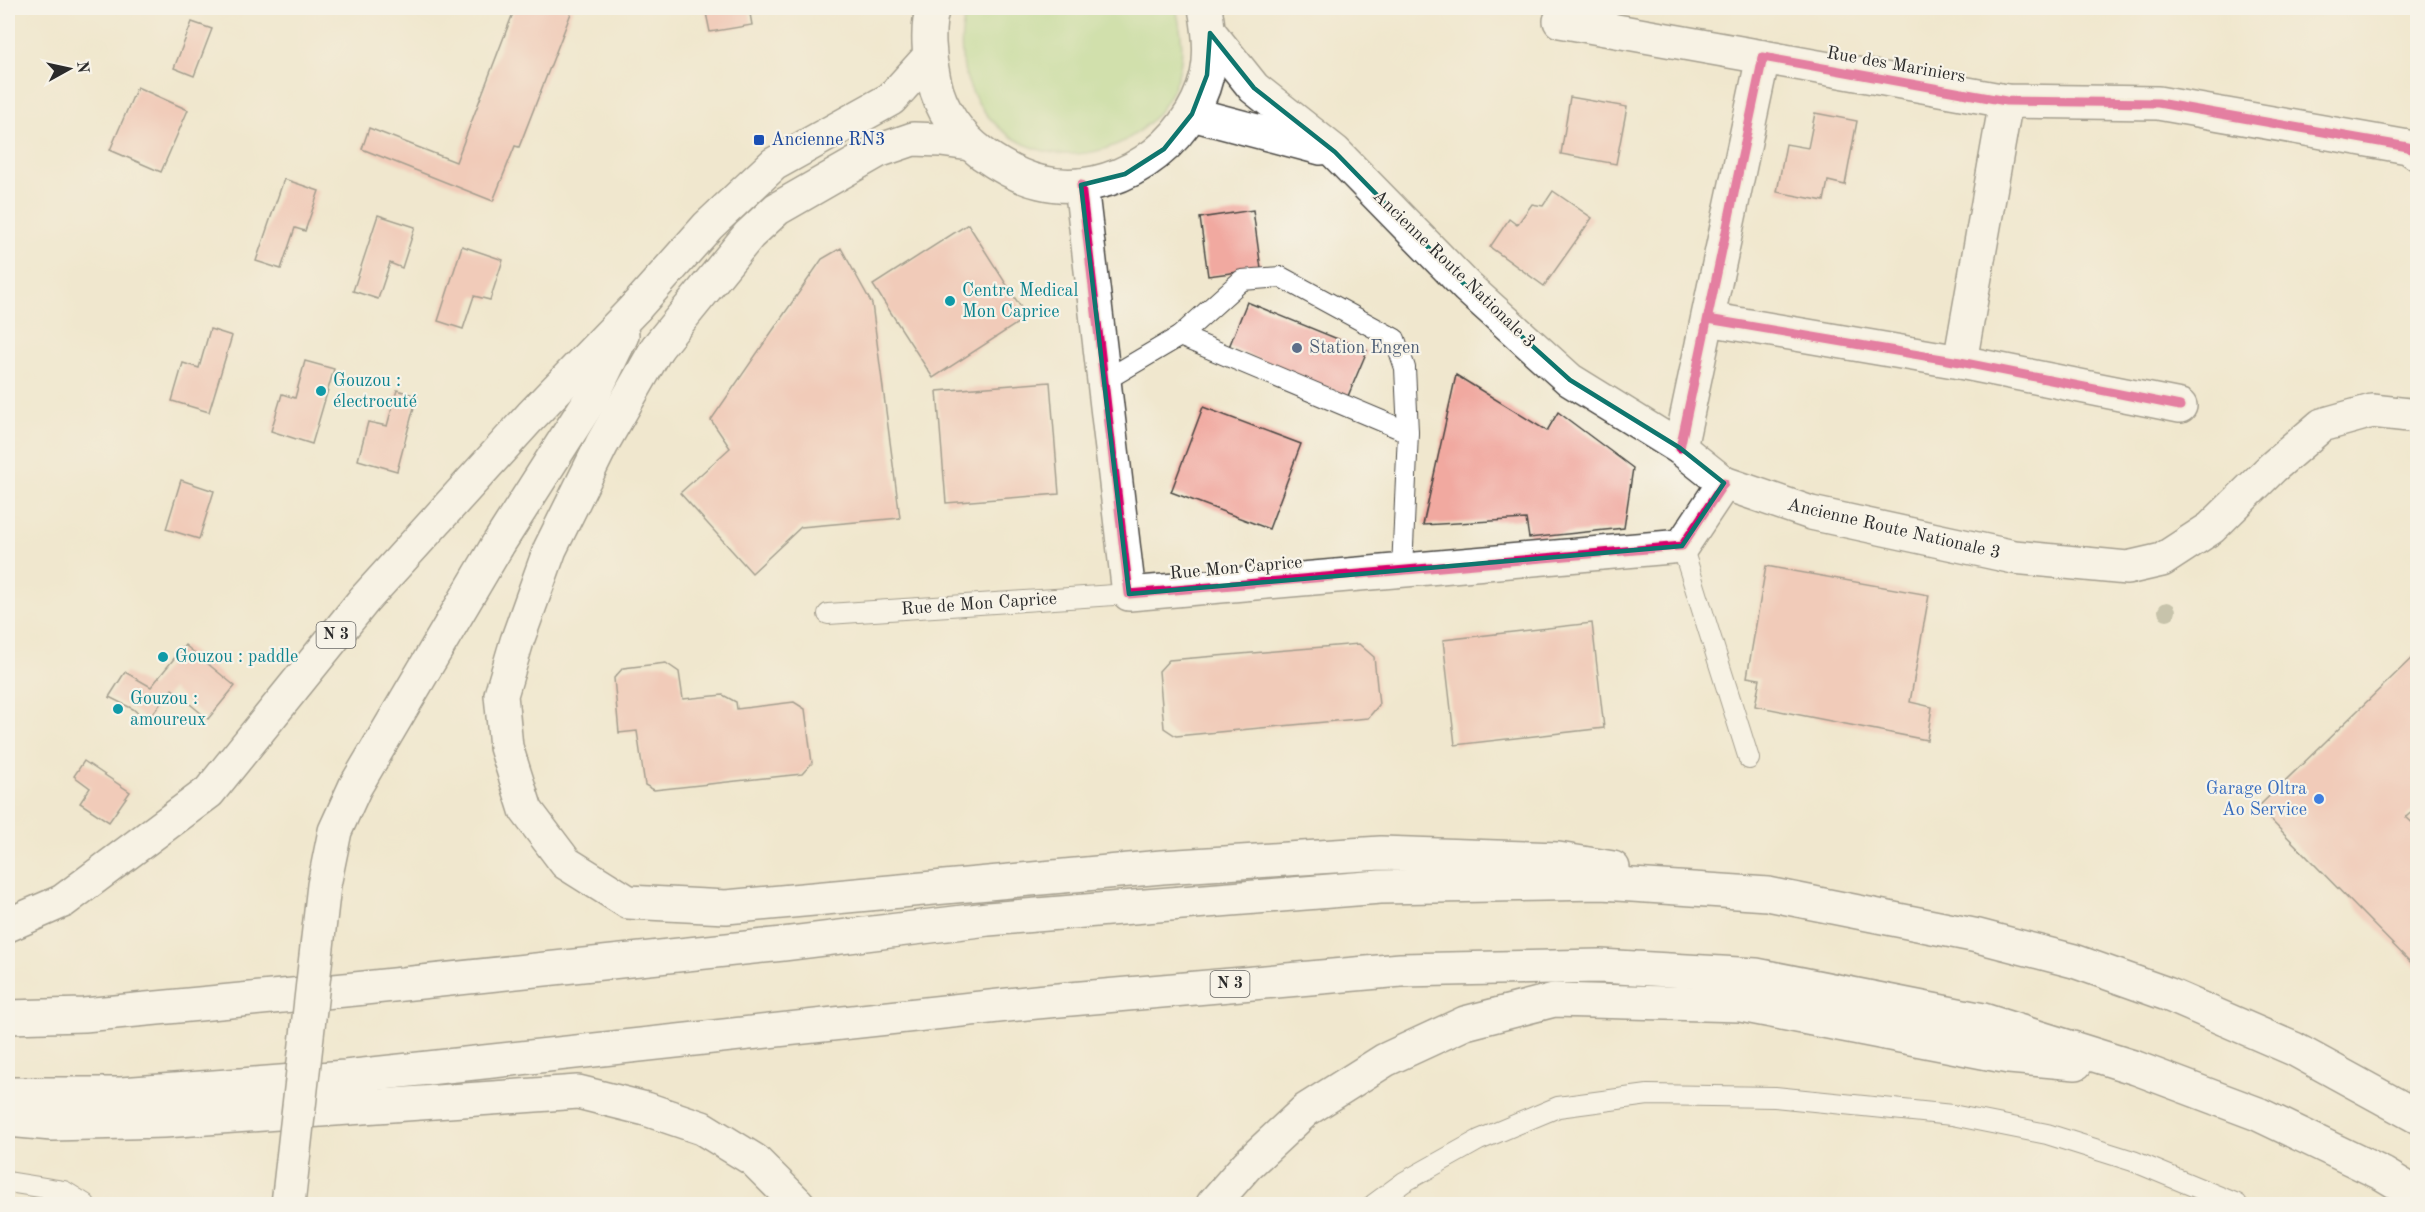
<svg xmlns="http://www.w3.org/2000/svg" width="2425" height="1212" font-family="'Old Standard TT',serif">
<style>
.green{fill:#aad784;stroke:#6a8158;stroke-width:1.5}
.building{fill:#f1a9a0}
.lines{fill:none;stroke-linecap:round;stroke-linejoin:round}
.lane-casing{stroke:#494743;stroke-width:22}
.street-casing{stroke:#494743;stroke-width:36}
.secondary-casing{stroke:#494743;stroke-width:36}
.highway-casing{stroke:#494743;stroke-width:36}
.lane{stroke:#fff;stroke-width:20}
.street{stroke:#fff;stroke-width:33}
.secondary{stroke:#fff;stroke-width:33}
.highway{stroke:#fff;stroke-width:33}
.highway-bridge-casing{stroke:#494743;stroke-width:36;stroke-linecap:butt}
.highway-bridge{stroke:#fff;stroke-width:33}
.cycleway-casing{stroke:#f7f3e8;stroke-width:13}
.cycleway{stroke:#d6006c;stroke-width:9}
.tree{fill:#959780}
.marked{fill:none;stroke:#0f766e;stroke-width:4.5;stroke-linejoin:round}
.transit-dot{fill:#1a4fb4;stroke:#f7f3e8;stroke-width:2}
.culture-dot{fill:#0f9aa8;stroke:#f7f3e8;stroke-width:2}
.service-dot{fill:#5c6f8a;stroke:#f7f3e8;stroke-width:2}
.shop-dot{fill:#3f7fe0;stroke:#f7f3e8;stroke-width:2}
.labels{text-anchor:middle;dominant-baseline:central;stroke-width:4.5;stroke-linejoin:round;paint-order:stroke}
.shield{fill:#f7f3e8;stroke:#686764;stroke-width:1.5}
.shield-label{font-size:16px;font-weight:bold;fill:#2b2b2b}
.street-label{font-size:18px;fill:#2b2b2b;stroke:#f7f3e8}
.transit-label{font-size:18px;fill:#164399;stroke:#f7f3e8;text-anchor:start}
.culture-label{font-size:18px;fill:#0d838f;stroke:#f7f3e8;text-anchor:start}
.service-label{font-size:18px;fill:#4e5e75;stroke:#f7f3e8;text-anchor:start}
.shop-label{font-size:18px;fill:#366cbe;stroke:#f7f3e8;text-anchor:end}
</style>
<rect width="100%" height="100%" fill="#f7f3e8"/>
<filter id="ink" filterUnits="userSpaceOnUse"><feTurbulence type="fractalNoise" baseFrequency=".0167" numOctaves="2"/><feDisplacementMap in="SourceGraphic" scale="12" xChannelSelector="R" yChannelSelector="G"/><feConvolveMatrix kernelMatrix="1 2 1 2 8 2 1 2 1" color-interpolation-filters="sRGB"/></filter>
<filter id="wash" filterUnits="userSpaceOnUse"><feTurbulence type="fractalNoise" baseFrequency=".008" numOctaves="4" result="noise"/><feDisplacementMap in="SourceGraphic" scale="24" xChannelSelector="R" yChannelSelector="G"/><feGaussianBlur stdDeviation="1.35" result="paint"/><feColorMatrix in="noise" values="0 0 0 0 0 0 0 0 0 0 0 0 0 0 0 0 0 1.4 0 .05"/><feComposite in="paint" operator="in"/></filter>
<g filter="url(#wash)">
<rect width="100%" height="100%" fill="#f0e7ce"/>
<path class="green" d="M967,8h209c5,21 9,45 2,67 -28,90 -148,108 -199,29 -19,-29 -22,-63 -12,-96z"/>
<g id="blocks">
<g class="building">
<path d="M515,8h58l-54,139 -4,-1 -22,55 -131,-52 7,-21 87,34z"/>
<path d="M705,8h44l3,17 -42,7z"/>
<path d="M192,22l20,7 -18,47 -20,-8z"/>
<path d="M137,87l51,23 -27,62 -51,-22z"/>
<path d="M1570,97l57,10 -11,57 -55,-10z"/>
<path d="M1815,113l42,8 -12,64 -17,-4 -4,20 -47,-9 9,-48 22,4z"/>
<path d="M284,179l35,12 -14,40 -10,-3 -14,41 -25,-8z"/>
<path d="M1553,191l39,27 -48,68 -54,-39 19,-28 8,6 15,-21 11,2z"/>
<path d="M1253,210l8,59 -53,7 -8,-58z"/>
<path d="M378,215l37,12 -13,41 -12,-5 -12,36 -25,-8z"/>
<path d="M968,224l59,93 -94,61 -60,-93z"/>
<path d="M462,246l41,14 -13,40 -16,-4 -11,33 -25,-8z"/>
<path d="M841,248l31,56 28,214 -99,9 -49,46 -72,-80 50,-45 -19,-28 111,-161z"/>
<path d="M1247,302l120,49 -19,45 -119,-49z"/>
<path d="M210,329l22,7 -23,76 -37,-11 11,-38 16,5z"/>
<path d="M305,361l29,8 -22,75 -41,-13 11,-37 13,4z"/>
<path d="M1456,375l91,56 11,-19 75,56 -9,60 -95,10 -3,-19 -103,6z"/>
<path d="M1050,382l9,112 -113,9 -9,-112z"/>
<path d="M397,390l20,6 -20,75 -39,-11 10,-38 19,4z"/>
<path d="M1203,407l98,37 -32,85 -98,-37z"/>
<path d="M181,480l33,11 -15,48 -33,-10z"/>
<path d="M1766,566l163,29 -19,107 22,5 -5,33 -172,-34 5,-27 -13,-2z"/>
<path d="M1592,623l12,105 -149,17 -12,-105z"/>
<path d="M1359,644l15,13 5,48 -11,13 -192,18 -12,-8 -5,-57 10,-11z"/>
<path d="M185,645l50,41 -27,33 -36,-30 -25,32 -14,-12 -24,-12 16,-25 26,15z"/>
<path d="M2418,652v154l-12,11 12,11v142l-160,-163z"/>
<path d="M666,663l13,9 4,27 40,-4 13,7 1,7 57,-7 11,7 7,54 -10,11 -148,16 -9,-5 -8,-54 -18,2 -5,-55 9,-10z"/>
<path d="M84,761l46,31 -21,30 -29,-19 10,-15 -16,-12z"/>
</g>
</g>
</g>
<g filter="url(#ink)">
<use href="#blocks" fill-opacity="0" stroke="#494743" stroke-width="1.5"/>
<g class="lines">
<defs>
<g id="lane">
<path d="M1180,336l228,96"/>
<path d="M1104,381l76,-45 62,-56 39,-3 114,62 10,29 3,64 -6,138"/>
<path d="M1682,546l67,213"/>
<path d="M828,614l301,-20"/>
<path d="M8,1182l56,9 21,13"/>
<path d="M1374,1204l30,-22 75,-42 79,-33 90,-12 127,2 177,18 95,19 86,27 104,43"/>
</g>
<g id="street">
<path d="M1560,21l203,36"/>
<path d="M1081,185l48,409 553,-48 42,-63"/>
<path d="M1708,319l252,43 220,44"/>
<path d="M1960,362l46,-261"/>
<path d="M1680,448l83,-391 243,44 152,2 250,44 10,7"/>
</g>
<g id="secondary">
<path d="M933,8c-7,19 -4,51 1,72 6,30 25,56 49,74 17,12 36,23 57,28 73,18 150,-36 167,-107 5,-22 2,-46 -2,-67"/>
<path d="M1210,33l44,55 81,64 132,135 103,93 110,68 44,35 87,30 203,44 113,11 35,-8 49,-32 62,-61 49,-42 50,-14 46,5"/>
<path d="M1192,114l129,34"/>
<path d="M636,307l72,-81 66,-62 117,-65 38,-42"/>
<path d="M657,348l92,-113 28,-26 101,-58 35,-12 28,1 29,4"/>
</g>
<g id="highway">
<path d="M657,348l-55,96 -52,105 -33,92 -16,54 5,52 20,63 40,53 62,39 98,5 436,-40 219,-14 177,6 55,9"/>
<path d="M497,546l95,-149 30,-62"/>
<path d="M8,925l55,-24 146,-109 155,-192 167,-184 105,-109"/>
<path d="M8,1017l76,-2 271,-26 428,-45 205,-25 218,-18 174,-14 222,-4 166,11 210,42 96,25 93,33 127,55 124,68"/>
<path d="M8,1094h113l224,-17 691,-75 365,-32 199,-4 156,9 227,45 153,48 122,46 125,60 35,21"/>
<path d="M8,1120l44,4 112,-3 414,-29 68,17 56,19 52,32 44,44"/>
<path d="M1213,1204l34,-39 59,-55 79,-50 80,-37 89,-23 187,5 268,52 67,6"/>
</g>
</defs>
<use href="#lane" class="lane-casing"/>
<use href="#street" class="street-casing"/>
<use href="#secondary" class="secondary-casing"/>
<use href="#highway" class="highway-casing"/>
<use href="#lane" class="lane"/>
<use href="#street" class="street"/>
<use href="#secondary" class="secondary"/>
<use href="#highway" class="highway"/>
<defs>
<path id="highway-bridge" d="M288,1204l36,-319 11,-54 20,-44 142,-241"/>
</defs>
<use href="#highway-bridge" class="highway-bridge-casing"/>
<use href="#highway-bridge" class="highway-bridge"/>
<defs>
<g id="cycleway">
<path d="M1081,185l48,409 553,-48 42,-63"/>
<path d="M1708,319l252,43 220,44"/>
<path d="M1680,448l83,-391 243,44 152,2 250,44 10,7"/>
</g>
</defs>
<use href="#cycleway" class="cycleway-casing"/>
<use href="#cycleway" class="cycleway"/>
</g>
<circle class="tree" cx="2167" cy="611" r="9"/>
</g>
<path d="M0 0H2425V1212H0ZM1210,33l44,55 81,64 132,135 103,93 110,68 44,35 -42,63 -553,48 -48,-409 44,-11 39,-25 28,-35 15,-39z" fill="#f0e7ce" fill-opacity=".55" fill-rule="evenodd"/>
<path class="marked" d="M1210,33l44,55 81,64 132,135 103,93 110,68 44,35 -42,63 -553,48 -48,-409 44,-11 39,-25 28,-35 15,-39z"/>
<rect class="transit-dot" x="753" y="134" width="12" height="12" rx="3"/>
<g class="culture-dot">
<circle cx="950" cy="301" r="6"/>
<circle cx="321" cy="391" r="6"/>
<circle cx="163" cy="657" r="6"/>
<circle cx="118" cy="709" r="6"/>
</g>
<circle class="service-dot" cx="1297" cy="348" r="6"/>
<circle class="shop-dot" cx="2319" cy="799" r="6"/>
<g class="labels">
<g class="shield">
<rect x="316.5" y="622" width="39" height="26" rx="4.5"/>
<rect x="1210.5" y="971" width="39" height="26" rx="4.5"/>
</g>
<g class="shield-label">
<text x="336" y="635">N 3</text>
<text x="1230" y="984">N 3</text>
</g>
<g class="street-label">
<text transform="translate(1896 65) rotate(10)">Rue des Mariniers</text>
<text transform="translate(1454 269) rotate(44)">Ancienne Route Nationale 3</text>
<text transform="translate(1894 529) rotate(13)">Ancienne Route Nationale 3</text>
<text transform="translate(1236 568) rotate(-5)">Rue Mon Caprice</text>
<text transform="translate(979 604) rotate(-4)">Rue de Mon Caprice</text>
</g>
<g class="transit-label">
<text x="771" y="140">Ancienne RN3</text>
</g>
<g class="culture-label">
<text x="962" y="291">Centre Medical<tspan x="962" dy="21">Mon Caprice</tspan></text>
<text x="333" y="381">Gouzou :<tspan x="333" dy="21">électrocuté</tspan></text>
<text x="175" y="657">Gouzou : paddle</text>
<text x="130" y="699">Gouzou :<tspan x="130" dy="21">amoureux</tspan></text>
</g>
<g class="service-label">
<text x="1309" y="348">Station Engen</text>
</g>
<g class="shop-label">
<text x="2307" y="789">Garage Oltra<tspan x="2307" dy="21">Ao Service</tspan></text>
</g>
</g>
<rect width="2425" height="1212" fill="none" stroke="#f7f3e8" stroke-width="30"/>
<g transform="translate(69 69) rotate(82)" stroke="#f7f3e8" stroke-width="4.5" paint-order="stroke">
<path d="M0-4.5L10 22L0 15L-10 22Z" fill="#2b2b2b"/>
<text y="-9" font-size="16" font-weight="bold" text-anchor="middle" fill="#2b2b2b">N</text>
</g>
</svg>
